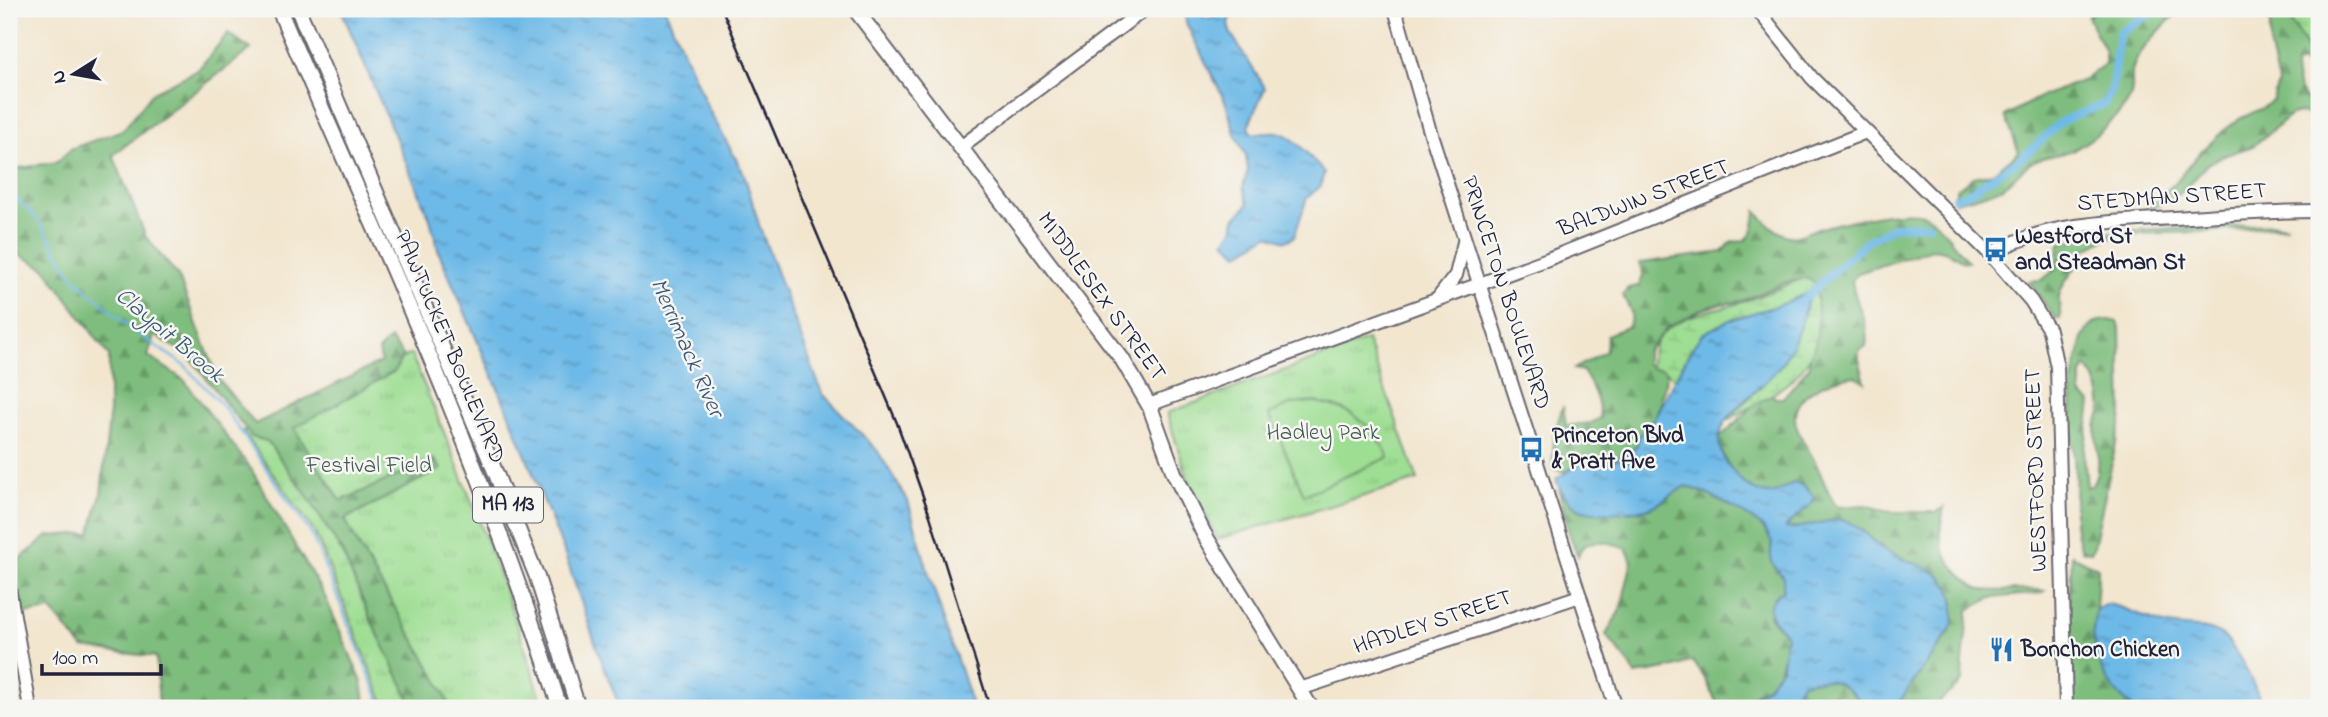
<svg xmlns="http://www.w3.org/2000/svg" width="2328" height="717" font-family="'Indie Flower',sans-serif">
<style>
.grass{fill:url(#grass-tufts);stroke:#608067;stroke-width:2}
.forest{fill:url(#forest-firs);stroke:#50705c;stroke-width:2;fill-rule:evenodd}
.wetland{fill:url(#wetland-marsh);stroke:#608067;stroke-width:2}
.pitch{fill:#9ede93;stroke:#608067;stroke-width:2}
.water{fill:url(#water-ripples);stroke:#486e91;stroke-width:2}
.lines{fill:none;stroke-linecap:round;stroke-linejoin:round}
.stream{stroke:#6db9e7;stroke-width:2.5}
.canal{stroke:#6db9e7;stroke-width:8}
.secondary-casing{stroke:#6b676f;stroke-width:16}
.primary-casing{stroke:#6b676f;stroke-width:18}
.secondary{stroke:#fff;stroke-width:12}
.primary{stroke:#fff;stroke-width:14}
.rail{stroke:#22223b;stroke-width:2.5}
.labels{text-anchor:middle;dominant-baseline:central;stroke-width:5;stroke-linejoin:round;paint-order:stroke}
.shield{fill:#f6f6f2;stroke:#626272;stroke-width:2}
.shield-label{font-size:21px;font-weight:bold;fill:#22223b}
.street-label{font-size:23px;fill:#22223b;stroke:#f6f6f2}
.poi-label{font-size:23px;font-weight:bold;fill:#22223b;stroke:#f6f6f2;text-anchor:start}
.park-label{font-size:23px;fill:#475a55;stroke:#f6f6f2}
.water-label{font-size:24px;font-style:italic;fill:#3c5777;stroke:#f6f6f2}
</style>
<defs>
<pattern id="grass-tufts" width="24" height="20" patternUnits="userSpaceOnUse" patternTransform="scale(1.75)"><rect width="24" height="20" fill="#9ede93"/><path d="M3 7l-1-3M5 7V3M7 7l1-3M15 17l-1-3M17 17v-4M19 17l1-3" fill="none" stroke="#88be80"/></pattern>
<pattern id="forest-firs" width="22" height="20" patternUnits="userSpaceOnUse" patternTransform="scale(1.75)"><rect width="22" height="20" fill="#7ebd7d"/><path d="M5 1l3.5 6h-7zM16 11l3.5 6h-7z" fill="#679968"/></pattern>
<pattern id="wetland-marsh" width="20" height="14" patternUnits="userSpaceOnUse" patternTransform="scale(1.75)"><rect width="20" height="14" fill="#9ede93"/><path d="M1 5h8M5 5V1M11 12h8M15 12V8" fill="none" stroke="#88be80"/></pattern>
<pattern id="water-ripples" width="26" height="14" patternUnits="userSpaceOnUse" patternTransform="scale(1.75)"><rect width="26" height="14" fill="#6db9e7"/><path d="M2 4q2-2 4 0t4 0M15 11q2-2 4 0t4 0" fill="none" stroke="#5996bc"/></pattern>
</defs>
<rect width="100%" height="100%" fill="#f6f6f2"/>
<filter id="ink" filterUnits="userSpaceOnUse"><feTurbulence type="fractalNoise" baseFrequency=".0143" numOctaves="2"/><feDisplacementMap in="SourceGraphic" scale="14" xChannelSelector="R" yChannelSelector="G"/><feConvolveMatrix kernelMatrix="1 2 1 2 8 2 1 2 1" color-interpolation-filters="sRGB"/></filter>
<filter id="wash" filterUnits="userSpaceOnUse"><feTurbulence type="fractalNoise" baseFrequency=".00686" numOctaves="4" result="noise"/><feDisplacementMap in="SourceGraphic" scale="28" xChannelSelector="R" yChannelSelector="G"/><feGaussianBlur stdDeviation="1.57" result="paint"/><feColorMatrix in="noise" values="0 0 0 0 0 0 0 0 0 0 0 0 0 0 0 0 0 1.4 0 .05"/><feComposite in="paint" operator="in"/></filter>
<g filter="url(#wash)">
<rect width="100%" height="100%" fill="#f2e6cf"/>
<g class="grass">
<path d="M2284,9h35v60z"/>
<path d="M1367,340l51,140 -200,59 -31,-62 -20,-64z"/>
<path d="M411,354c50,116 96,233 133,354h-158l-71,-175 -72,-102z"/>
</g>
<g class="forest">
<path d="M2108,9h74c-14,12 -47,43 -50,63 -1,9 2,16 -2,26 -8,17 -38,42 -55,51 -13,6 -28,6 -41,12 -12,6 -18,17 -28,24 -10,7 -38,14 -51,17l-2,-6 3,-3v-4l18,-12 19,-4 26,-21 -14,-36 33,-18 46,-18 21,-16v-12l-17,-35 6,-6z"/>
<path d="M2265,9h19l35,60v12l-16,-19 -8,3c0,14 4,30 15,38l1,12 -12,-2 -8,2 -38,31 -30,10 -16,8 -17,20 -20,17 -25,9 30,-27 21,-26 26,-25 17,-13 22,-10 12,-9 5,-17 -8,-34v-34z"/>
<path d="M228,33l23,16 -138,106 33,82 32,39 40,103 37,45 126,-62 -2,-12 11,-11 13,16 -8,16 -101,57 47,73 93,-42 7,10 -96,50c32,66 76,124 106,189h-37l-43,-88 -29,-68 -36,-58 -39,-53 -15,-4 -64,-82 -34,-20 -6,21 36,24 67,89 75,130 36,83 4,26h-207l-3,-51 -73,-9 -32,-38 -26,4 -10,-31 1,-21 32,-26 42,-3 11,-39 8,-75v-63l-64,-88 -36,-19v-89l6,9 42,-7 15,-14 51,-18 30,-38 45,-22z"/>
<path d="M1756,211c9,10 17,19 29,24 10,4 17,-1 26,-4 22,-7 99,-26 117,-15 14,9 29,33 40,46h-5c-10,-9 -18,-12 -31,-13l-74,24 -6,7c2,23 18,42 14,66l-7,4v9l6,23 -10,-6c-24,2 -67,18 -59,49 4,14 14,26 20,39 7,14 12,32 22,43l26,-2 29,7h43l8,-5c-6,32 -6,44 18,69 7,6 13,12 23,14 19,3 40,-3 60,1l-3,2 -51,5 -23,12c-1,24 -6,48 -6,72l-30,26h-37l55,-76 -11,-57 -52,-24 -38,-29 -10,-2 -42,9 -12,-1 30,-30c-25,-32 -29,-2 -48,-4 -25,-3 -45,-33 -49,-55l30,-28 19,-26 8,13h8l26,-31 9,-71 -11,-15 -7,-2 -16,4 -42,18 -22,3 -19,6 -33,17 -21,24v14l10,-1 9,4 1,8 -7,30 -7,14 -13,14 -3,12 -9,8 -13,6 -20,4 -14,-1 -16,9 -13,-3 2,-35 9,-28 3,20 25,-3 9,-5c-1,-18 -7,-31 -17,-47l-9,-2 32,-18 1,-16 22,-9 3,-12 -9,-19 5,-7 11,-2 4,-10 -3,-13 83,-11 9,-11c20,5 23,-15 24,-30z"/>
<path d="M2272,224l15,2 -86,6 -69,2 -25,4 -24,13c-3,19 -20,26 -24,45 -1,7 2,15 1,23h-4l-27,-38 13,-1 14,-11 4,-26 38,-9 35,-4z"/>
<path d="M2110,320l7,2 3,8 2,86 -28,130 -3,6 -9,-2c-12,-23 -5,-55 -7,-80 -3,-44 -9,-76 5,-119 2,-8 3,-19 10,-25 5,-5 13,-6 20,-6zM2086,367c11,9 17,31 15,45 -1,6 -5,10 -5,16 0,22 8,38 -5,58l-4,1 -3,-32 7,-52 -10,-9v-18z"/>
<path d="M1685,486c16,3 66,30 78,42 3,4 6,9 9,14 -3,16 -1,23 11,34v14l-9,7 -5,19 17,19c-3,33 -9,53 -43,64 -9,2 -14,2 -18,9h-6l-13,-28 -13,-19 -18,6 -40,8 -4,-9 -25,-31 15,-27 11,-47 -6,-13c-15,-5 -42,-14 -48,8l-9,-23 -10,-42 18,17 62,3 13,-4z"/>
<path d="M2072,555l26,13c0,57 -18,95 33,138l-2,2h-56l-4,-107z"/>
<path d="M1827,678l18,8 23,22h-79l4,-13 9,-12z"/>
</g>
<path class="wetland" d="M1805,278l11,5c1,16 3,33 1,49 -4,49 -58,69 -94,91 44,-42 75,-68 86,-131l-18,9 -40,14 -59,33 -17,30 -12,-9 -12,-1c-3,-51 56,-55 92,-66 21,-7 41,-17 62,-24z"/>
<path class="pitch" d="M1315,402c38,6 56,21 74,55l-85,38 -35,-81 23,-10z"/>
<g class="water">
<path d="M341,9h324l42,97 37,68 16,54 62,165 55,57 31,51 21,74 44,133h-353l-21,-54 -36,-105 -55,-138 -69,-158 -9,-34z"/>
<path d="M1183,9h7l18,10 6,-3 5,-7h13l-4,15 2,8 35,56 -16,36 1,8c9,5 17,-2 27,0 19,3 34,28 47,40l-3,14 -14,12 -13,39 -8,4 -18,-6 -30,19 -13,-13 8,-11 2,-11 13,-15 -5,-17 5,-17 -2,-14 -11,-22 -9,-31 -39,-78z"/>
<path d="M1810,291c-6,25 -14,54 -30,75 -31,40 -94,61 -39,114 6,7 19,14 28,14 19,0 22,-27 46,4 -6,13 -22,18 -29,30 19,2 35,-8 53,-8 16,0 32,20 45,29 27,19 68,15 70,57 0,11 0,17 -5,26l-54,76h-27c-22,-21 -34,-36 -66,-25l-9,12 -4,13h-26l-13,-8 17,-13 15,-21 4,-31c-15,-19 -27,-27 -3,-45v-14c-12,-11 -14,-18 -11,-34 -3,-5 -6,-10 -9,-14 -12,-12 -62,-39 -78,-42 -11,7 -22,16 -33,21 -15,6 -58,8 -72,2 -10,-4 -21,-20 -24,-30l25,-16 14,1 20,-4 13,-6 9,-8 3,-12 13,-14 39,-72 10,-14 25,-13 64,-20z"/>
<path d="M2107,604c21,3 37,15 57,20 17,5 38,1 54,9 17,9 40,57 44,75h-128c-30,-20 -49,-64 -37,-99z"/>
</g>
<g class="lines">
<path class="stream" d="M9,190l29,30 35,57 62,55 49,33 39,41 89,129 71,173"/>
<g class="canal">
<path d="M1955,198l12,-4 55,-36 40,-37 42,-17 8,-16 7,-55 39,-24"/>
<path d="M1804,299l63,-58 28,-15 34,-1"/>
</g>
</g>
</g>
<g filter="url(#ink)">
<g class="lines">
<defs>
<g id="secondary">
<path d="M1395,9l34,119 187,580"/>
<path d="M1757,9l55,69 178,176 41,47 18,29 8,37 9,341"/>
<path d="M962,146l183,-137"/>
<path d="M1990,254c56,-32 121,-32 184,-36 48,-3 97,-7 145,-7"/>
<path d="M1439,297l17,-22 8,-33"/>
<path d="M1149,405l399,-146 318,-127"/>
<path d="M9,587l21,121"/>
<path d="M1300,689l280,-93"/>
</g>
<g id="primary">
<path d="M279,9c37,88 77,175 115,263 62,143 119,288 166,436"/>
<path d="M298,9l196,460 43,108 41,131"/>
<path d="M855,9l267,350 28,48 24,66 30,61 107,174"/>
</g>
</defs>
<use href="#secondary" class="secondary-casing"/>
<use href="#primary" class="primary-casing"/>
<use href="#secondary" class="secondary"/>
<use href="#primary" class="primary"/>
<path class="rail" d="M722,9l175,414 33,93 60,192"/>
</g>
</g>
<defs>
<symbol id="bus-bare" viewBox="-9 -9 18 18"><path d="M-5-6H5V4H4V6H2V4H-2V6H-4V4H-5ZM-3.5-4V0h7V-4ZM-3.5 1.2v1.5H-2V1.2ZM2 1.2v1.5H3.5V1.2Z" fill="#1f6fb2" stroke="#f6f6f2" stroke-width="2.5" paint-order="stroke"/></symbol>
<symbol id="restaurant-bare" viewBox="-9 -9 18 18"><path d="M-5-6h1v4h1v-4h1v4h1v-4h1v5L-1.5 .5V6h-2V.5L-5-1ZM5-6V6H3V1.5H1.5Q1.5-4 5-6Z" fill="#1f6fb2" stroke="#f6f6f2" stroke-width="2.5" paint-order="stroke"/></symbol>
</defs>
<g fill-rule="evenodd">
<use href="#bus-bare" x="1978" y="232" width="35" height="35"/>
<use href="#bus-bare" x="1514" y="432" width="35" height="35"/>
<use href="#restaurant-bare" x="1984" y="632" width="35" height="35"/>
</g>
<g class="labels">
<rect class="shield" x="473" y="487.5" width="70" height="35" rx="5"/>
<g class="shield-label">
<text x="508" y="505">MA 113</text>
</g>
<g class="street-label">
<text transform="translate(2172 198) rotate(-4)">STEDMAN STREET</text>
<text transform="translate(1644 199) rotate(-21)">BALDWIN STREET</text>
<text transform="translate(1505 293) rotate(72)">PRINCETON BOULEVARD</text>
<text transform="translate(1101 297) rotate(54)">MIDDLESEX STREET</text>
<text transform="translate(449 347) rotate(67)">PAWTUCKET BOULEVARD</text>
<text transform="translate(2037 470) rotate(-92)">WESTFORD STREET</text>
<text transform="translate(1433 623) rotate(-18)">HADLEY STREET</text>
</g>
<g class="poi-label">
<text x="2015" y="237">Westford St<tspan x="2015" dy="26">and Steadman St</tspan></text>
<text x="1552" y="436">Princeton Blvd<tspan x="1552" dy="26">&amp; Pratt Ave</tspan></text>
<text x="2021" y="650">Bonchon Chicken</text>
</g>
<g class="park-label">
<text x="1323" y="433">Hadley Park</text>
<text x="369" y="466">Festival Field</text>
</g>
<g class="water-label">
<text transform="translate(169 336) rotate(40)">Claypit Brook</text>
<text transform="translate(686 348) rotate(66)">Merrimack River</text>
</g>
</g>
<rect width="2328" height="717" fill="none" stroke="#f6f6f2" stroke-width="35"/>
<g transform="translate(74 74) rotate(259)" stroke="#f6f6f2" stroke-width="5" paint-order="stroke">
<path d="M0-5L12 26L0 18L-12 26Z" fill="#22223b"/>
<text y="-10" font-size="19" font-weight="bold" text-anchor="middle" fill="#22223b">N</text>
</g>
<path d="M42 664v10h119v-10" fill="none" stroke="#22223b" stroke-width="3.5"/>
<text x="52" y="664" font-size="21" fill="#22223b" stroke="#f6f6f2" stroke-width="5" paint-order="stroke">100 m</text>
</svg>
